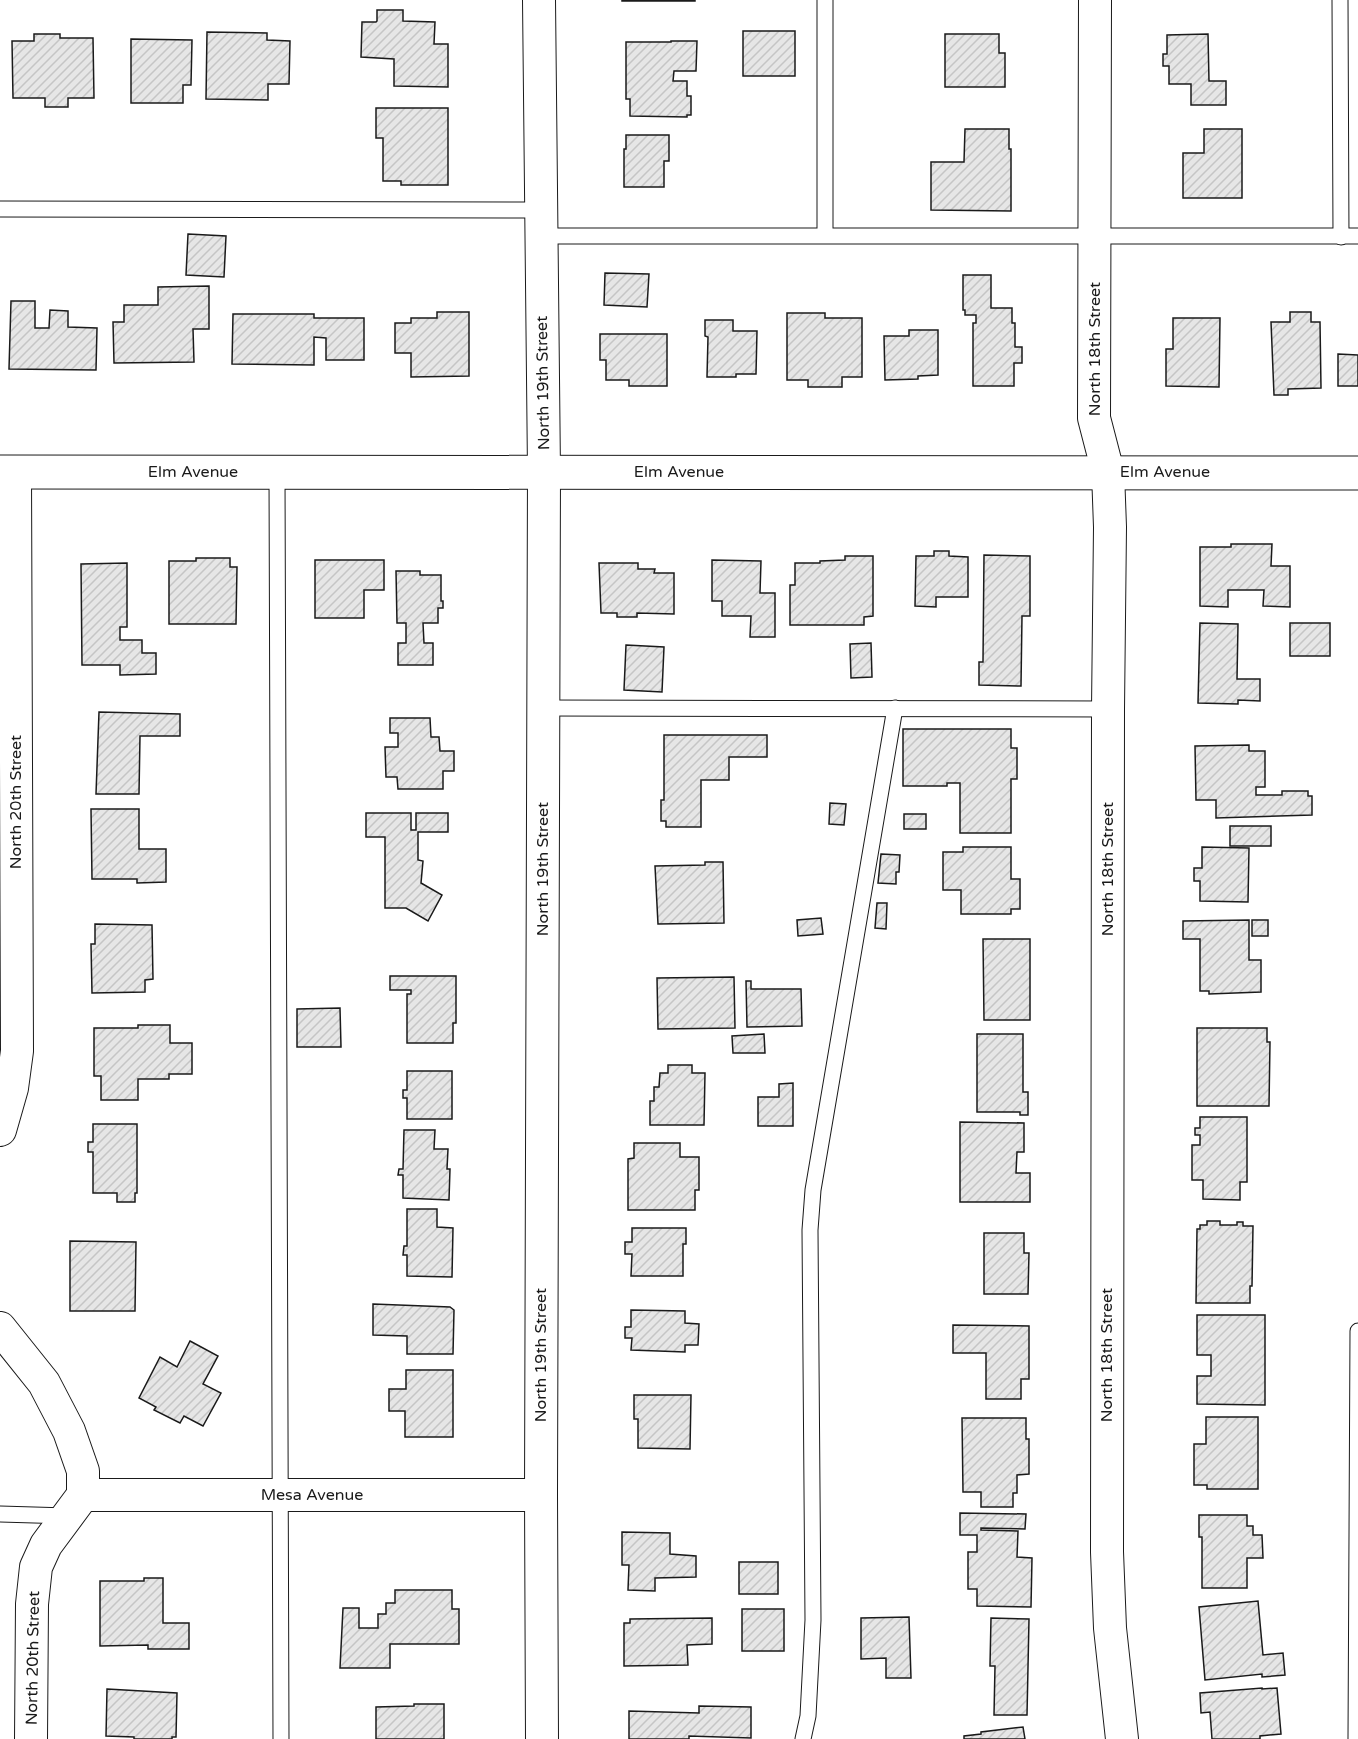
<svg xmlns="http://www.w3.org/2000/svg" width="1358" height="1739" font-family="'Varela Round',sans-serif">
<style>
.building{fill:url(#building-hatch);stroke:#1a1a1a;stroke-width:1.5}
.lines{fill:none;stroke-linecap:round;stroke-linejoin:round}
.service-casing{stroke:#1a1a1a;stroke-width:17}
.minor-casing{stroke:#1a1a1a;stroke-width:34}
.tertiary-casing{stroke:#1a1a1a;stroke-width:35}
.service{stroke:#fff;stroke-width:15}
.minor{stroke:#fff;stroke-width:32}
.tertiary{stroke:#fff;stroke-width:33}
.labels{text-anchor:middle;dominant-baseline:central;stroke-width:4.5;stroke-linejoin:round;paint-order:stroke}
.street-label{font-size:16px;fill:#1a1a1a;stroke:#fff}
</style>
<defs>
<pattern id="building-hatch" width="6" height="6" patternUnits="userSpaceOnUse" patternTransform="scale(1.5)"><rect width="6" height="6" fill="#e6e6e6"/><path d="M-1 1l2-2M0 6l6-6M5 7l2-2" fill="none" stroke="#c5c5c5"/></pattern>
</defs>
<rect width="100%" height="100%" fill="#fff"/>
<g class="building">
<rect x="622" y="0" width="73" height="1"/>
<path d="M377,10h26v11l32,1 -1,22h14v43l-54,-1v-27l-33,-2 1,-35h14l1,-1z"/>
<rect x="743" y="31" width="52" height="45"/>
<path d="M207,32l60,1v7l23,1 -1,43h-21v16l-62,-1z"/>
<path d="M34,34h26v4h33l1,60h-26v9h-23v-9h-32l-1,-57h22z"/>
<path d="M945,34h54v19h6v34h-60z"/>
<path d="M1208,34l1,47h17v24h-35v-21h-22v-18h-6v-12h4v-19z"/>
<path d="M131,39l61,1 -1,45h-8v18h-52z"/>
<path d="M671,41h26l-1,30h-22l-1,10h14v15h4v19h-4v2l-57,-1v-17h-4v-57h45z"/>
<path d="M376,108h72v77h-47v-4h-18v-43h-7z"/>
<path d="M965,129h44v20h2v62l-80,-1v-48h33z"/>
<path d="M1204,129h38v69h-59v-45h21z"/>
<path d="M626,135h43v26h-5v26h-40v-38h2z"/>
<path d="M188,234l38,2 -2,41 -38,-2z"/>
<path d="M605,273l44,1 -2,33 -43,-2z"/>
<path d="M963,275h28v33h21v15h3v24h7v16h-8v23h-41v-63h3v-8h-11v-5h-2z"/>
<path d="M209,286v43h-16l1,33 -80,1 -1,-41h11v-17h34v-18z"/>
<path d="M11,301h24v27h14l1,-18 18,1v16l29,1 -1,42 -87,-1z"/>
<path d="M437,312h32v64l-58,1v-24h-16v-30h16v-5h26z"/>
<path d="M1290,312h21v10h9l1,66 -33,1v6h-14l-3,-73h19z"/>
<path d="M787,313h38v5h37v59h-20v10h-34v-7h-21z"/>
<path d="M233,314h81v4h50v42h-38v-22l-12,-1v28l-82,-1z"/>
<path d="M1173,318h47l-1,69 -53,-1v-37h7z"/>
<path d="M705,320h28v11h24l-1,43h-20v3h-29l1,-40 -3,-1z"/>
<path d="M909,330h29v45l-20,1v3l-33,1 -1,-44h25z"/>
<path d="M600,334h67v52h-38v-6h-23v-20h-6z"/>
<path d="M1338,354l20,1v31h-20z"/>
<path d="M1231,544h41l-1,22h19v41l-27,-1 1,-16h-36v17l-28,-1v-59h31z"/>
<path d="M934,551h15v5l19,1v40h-32v10l-21,-1 1,-50h18z"/>
<path d="M984,555l46,1v60h-8l-1,70 -42,-1v-23h4z"/>
<path d="M845,556h28v60l-9,1v8h-74v-40h5v-22h25v-2l25,-1z"/>
<path d="M196,558h34v9h7l-1,57h-67v-63h27z"/>
<path d="M315,560h69v30h-20v28h-49z"/>
<path d="M712,560l49,1 -1,32h15v44h-25l1,-21h-29v-15h-10z"/>
<path d="M127,563v64h-7v13h22v13h14v21l-36,1v-10h-38l-1,-101z"/>
<path d="M599,563h39v6h17l-1,4h20v41l-37,-1v4h-20v-4h-16z"/>
<path d="M396,571h24v4h21v26h2v7h-5v15h-15l1,20h9v22h-35v-22h8v-20h-9z"/>
<path d="M1200,623l38,1 -1,55h23v22l-22,-1v4l-40,-1z"/>
<rect x="1290" y="623" width="40" height="33"/>
<path d="M871,643l1,34 -21,1 -1,-34z"/>
<path d="M626,645l38,2 -2,45 -38,-2z"/>
<path d="M99,712l81,2v22h-40l-1,58h-43z"/>
<path d="M390,718h40l1,19h8l1,14h14v20h-11v18h-45l-1,-12h-11l-1,-30h13v-14h-8z"/>
<path d="M903,729h108v19h6v31h-6v54h-51v-50h-13v3h-44z"/>
<path d="M664,735h103v22h-38v23h-28v47h-35v-6h-5v-21h3z"/>
<path d="M1249,745v6h16v36h-9v8h26v-4h26v5h4v19l-96,3v-18h-20l-1,-54z"/>
<path d="M830,803l16,1 -2,21 -15,-1z"/>
<path d="M91,809h48v40h27v33l-29,1v-4h-45z"/>
<path d="M366,813h45v17h5v-17h32v19h-30v28l5,1 -2,22 21,12 -14,26 -22,-13h-21v-71h-19z"/>
<rect x="904" y="814" width="22" height="15"/>
<rect x="1230" y="826" width="41" height="20"/>
<path d="M963,847h48v32h9v30h-9v5h-50v-24h-18v-38h20z"/>
<path d="M1202,847l47,1 -1,54 -48,-1v-20h-6v-13h8z"/>
<path d="M881,854l19,1 -1,17h-3v12l-18,-1z"/>
<path d="M705,862h18l1,61 -66,1 -3,-58 50,-1z"/>
<path d="M877,903h10l-1,26 -11,-1z"/>
<path d="M821,918l2,16 -25,2 -1,-16z"/>
<path d="M1249,920v40h12v32l-52,2v-3h-9v-52h-17v-18z"/>
<rect x="1252" y="920" width="16" height="16"/>
<path d="M95,924l57,1 1,54 -8,1v12l-53,1 -1,-49h4z"/>
<path d="M983,939h47v81h-46z"/>
<path d="M390,976h66v47h-3v20h-46v-49h4v-4h-21z"/>
<path d="M734,977l1,51 -77,1 -1,-51z"/>
<path d="M746,981h5v8h50l1,37 -55,1z"/>
<path d="M340,1008l1,39h-44v-38z"/>
<path d="M138,1025h32v18h22v31h-23v5h-31v21h-37v-24h-7v-48h44z"/>
<path d="M1197,1028h70v14h3l-1,64h-72z"/>
<path d="M764,1034l1,19h-32l-1,-17z"/>
<path d="M977,1034h46v58h5v23h-8v-3h-43z"/>
<path d="M668,1065h24v8h13l-1,52h-54v-24h4v-14h5l1,-14h8z"/>
<path d="M407,1071h45v48h-45v-21h-4v-8h4z"/>
<path d="M793,1083v43h-35v-29h21v-13z"/>
<path d="M1200,1117h47v65h-7v18l-37,-1v-19h-11v-35h8v-10h-5v-7h5z"/>
<path d="M960,1122l64,1v29h-7l-1,21h14v29h-70z"/>
<path d="M93,1124h44v69h-2v9h-18v-9h-24v-41h-5v-10h5z"/>
<path d="M404,1130h31l-1,19h14l-1,20h3l-1,31 -46,-2v-23h-5l1,-6h4z"/>
<path d="M634,1143h46v14h19v33h-4v20h-67v-51l6,-1z"/>
<path d="M407,1209h30v18l16,1 -1,49 -45,-1v-21h-4l1,-9h3z"/>
<path d="M1207,1221h13v4h17v-3h6v4h10l-1,60h-2v17h-54l1,-74h3v-4h7z"/>
<path d="M632,1228h54v16h-3v32h-52l1,-22h-7v-12h7z"/>
<path d="M984,1233h40v20h5l-1,41h-44z"/>
<path d="M70,1241l66,1 -1,69h-65z"/>
<path d="M373,1304l77,3 4,3 -1,44h-46v-18l-34,-1z"/>
<path d="M631,1310l54,1v12l14,1 -1,21h-13v7l-54,-2 1,-12h-7v-11h6z"/>
<path d="M1197,1315h68v90l-68,-1v-28h14v-21h-14z"/>
<path d="M953,1325l76,1v53h-8v20h-35v-46h-33z"/>
<path d="M190,1341l28,15 -15,28 18,9 -18,33 -19,-10 -4,7 -26,-13 2,-3 -17,-9 21,-41 17,10z"/>
<path d="M406,1370h47v67h-48v-26h-16v-22h17z"/>
<path d="M634,1395h57l-1,54 -52,-1v-29h-4z"/>
<path d="M1206,1417h52v72h-51v-4h-13v-41h12z"/>
<path d="M962,1418h64v21h3v35l-12,1v18h-4v14h-32v-15h-18z"/>
<path d="M960,1513l66,1 -1,15 -44,-1v2l37,1 -1,26 15,1 -1,49 -54,-1v-17h-9v-37h9v-17h-17z"/>
<path d="M1199,1515h48v11h6v9h9l1,23h-16v30h-45v-51h-3z"/>
<path d="M622,1532l48,1v21l26,2v21l-41,1v13l-27,-1 1,-25h-7z"/>
<rect x="739" y="1562" width="39" height="32"/>
<path d="M144,1578h19v45h26v26h-41v-4l-48,1v-65h44z"/>
<path d="M395,1590h57v19h7v35h-69v24h-50l3,-60h16v20h19v-14h8v-11h9z"/>
<path d="M1258,1601l5,54 20,-2 2,22 -23,2v-3l-57,6 -6,-73z"/>
<rect x="742" y="1609" width="42" height="42"/>
<path d="M909,1617l2,61h-25v-20l-25,1v-41z"/>
<path d="M712,1618v26l-25,1 1,20 -64,1v-43h6v-4z"/>
<path d="M991,1618l38,1 -2,96h-33l1,-49h-5z"/>
<path d="M1262,1688v1l15,-1 4,46 -21,2v3h-48l-2,-27 -9,1 -1,-20z"/>
<path d="M107,1689l70,4 -1,44h-4v2h-38v-2l-28,-1z"/>
<path d="M414,1704h30v35h-68v-32l38,-1z"/>
<path d="M699,1706l52,1v31l-62,-2v3h-60v-28l70,2z"/>
<path d="M1023,1727l2,12h-61v-3l17,-2v-2z"/>
</g>
<g class="lines">
<defs>
<g id="service">
<path d="M825,0v235"/>
<path d="M1340,0l1,237"/>
<path d="M0,209l540,1"/>
<path d="M541,236h817"/>
<path d="M277,472l4,1267"/>
<path d="M543,708l565,1"/>
<path d="M0,1514l68,2"/>
<path d="M803,1739l5,-23 5,-96 -3,-390 3,-40 82,-482"/>
<path d="M1356,1739l2,-408"/>
</g>
<g id="minor">
<path d="M539,0l5,472 -3,1023 1,244"/>
<path d="M1095,0l-1,418 14,54 2,55 -2,182 -1,843 3,76 12,111"/>
<path d="M0,1130l12,-42 5,-37 -2,-579"/>
<path d="M0,1328l44,55 25,48 14,40v24l-37,50 -10,22 -4,37 -1,135"/>
<path d="M83,1495h458"/>
</g>
<path id="tertiary" d="M0,472l1358,1"/>
</defs>
<use href="#service" class="service-casing"/>
<use href="#minor" class="minor-casing"/>
<use href="#tertiary" class="tertiary-casing"/>
<use href="#service" class="service"/>
<use href="#minor" class="minor"/>
<use href="#tertiary" class="tertiary"/>
</g>
<g class="labels">
<g class="street-label">
<text transform="translate(1095 349) rotate(-90)">North 18th Street</text>
<text transform="translate(543 383) rotate(-91)">North 19th Street</text>
<text x="193" y="472">Elm Avenue</text>
<text x="679" y="472">Elm Avenue</text>
<text x="1165" y="472">Elm Avenue</text>
<text transform="translate(16 802) rotate(-90)">North 20th Street</text>
<text transform="translate(543 869) rotate(-90)">North 19th Street</text>
<text transform="translate(1108 869) rotate(-90)">North 18th Street</text>
<text transform="translate(541 1355) rotate(-90)">North 19th Street</text>
<text transform="translate(1107 1355) rotate(-90)">North 18th Street</text>
<text x="312" y="1495">Mesa Avenue</text>
<text transform="translate(33 1658) rotate(-89)">North 20th Street</text>
</g>
</g>
</svg>
